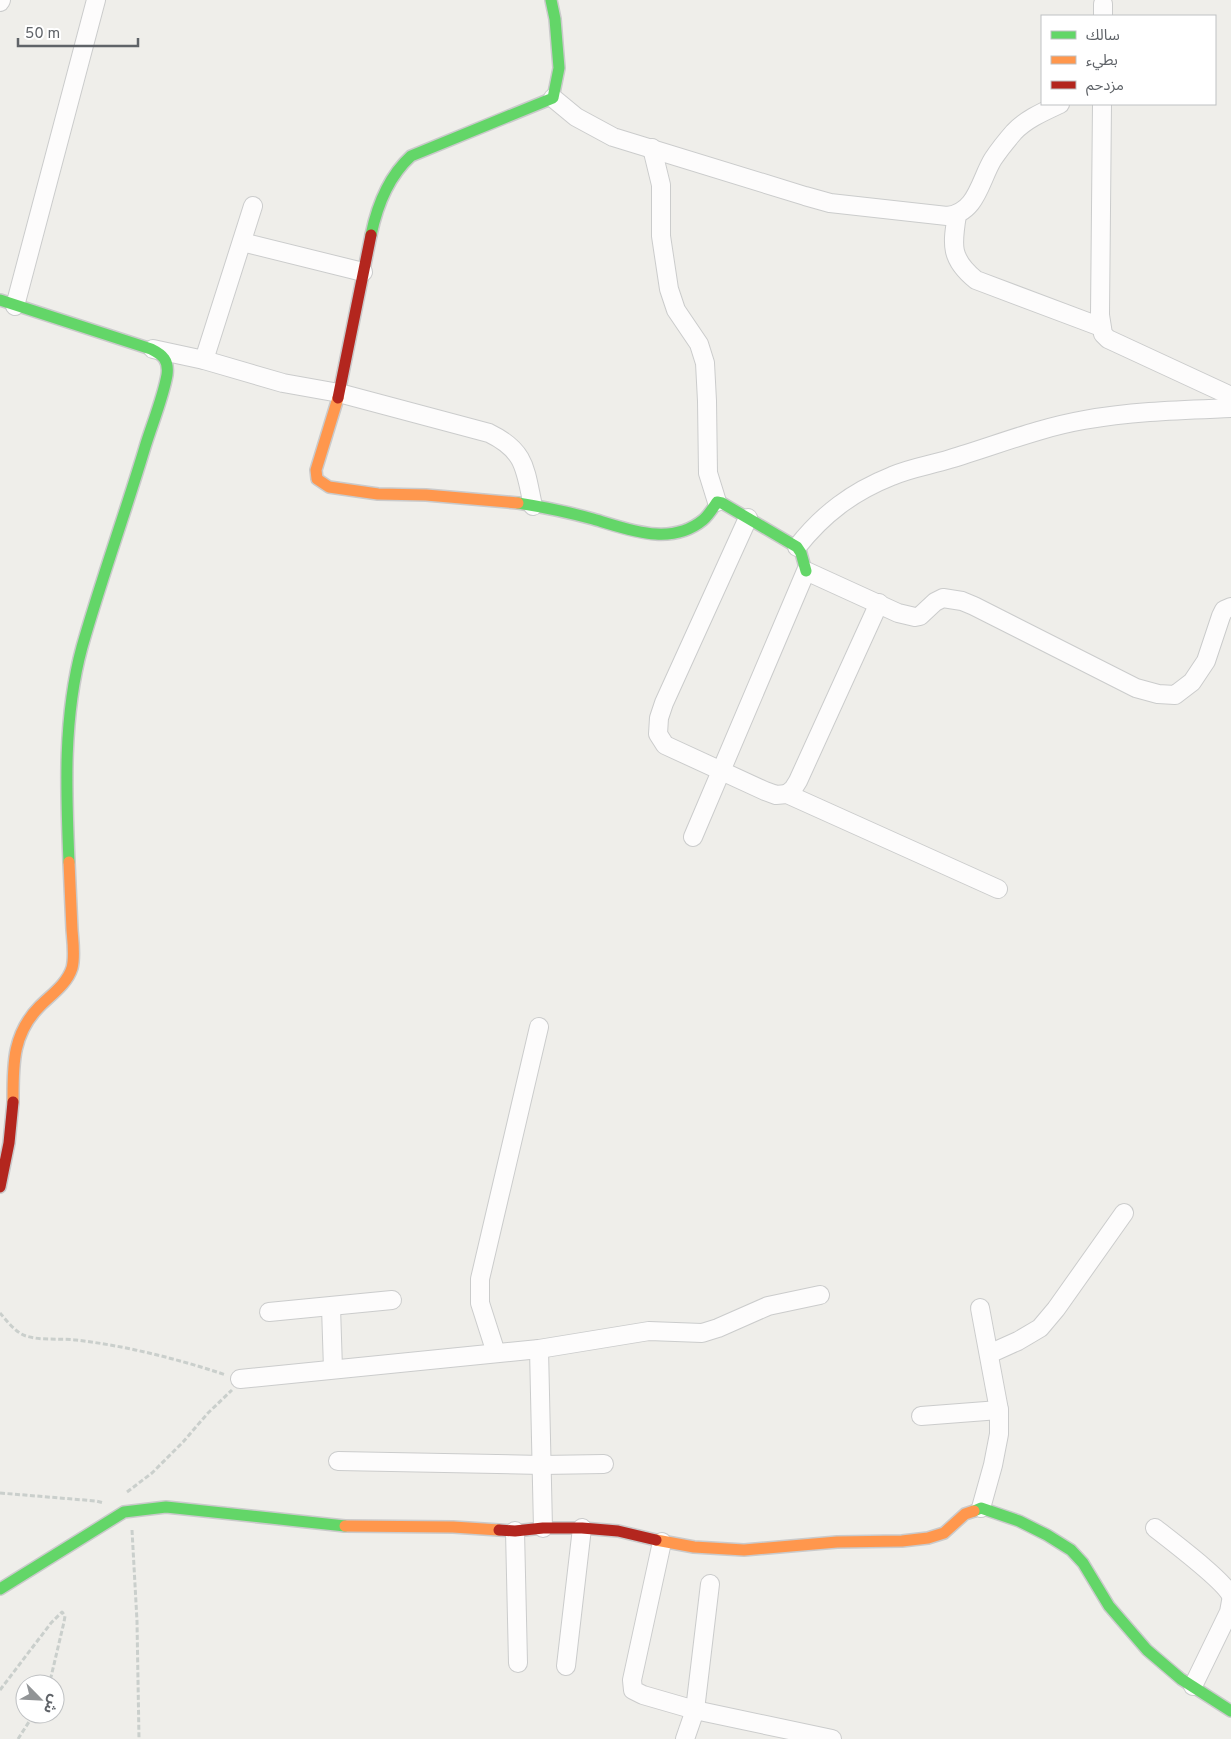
<svg xmlns="http://www.w3.org/2000/svg" width="1231" height="1739" font-family="Overpass,'Noto Sans Arabic',sans-serif">
<style>
.lines{fill:none;stroke-linecap:round;stroke-linejoin:round}
.street-casing{stroke:#cbcccc;stroke-width:20}
.fast-casing{stroke:#cacacb;stroke-width:14}
.slow-casing{stroke:#cacacb;stroke-width:14}
.jam-casing{stroke:#cacacb;stroke-width:14}
.path{stroke:#cacfcc;stroke-width:3;stroke-dasharray:5 2.5;stroke-linecap:butt}
.street{stroke:#fdfcfc;stroke-width:18}
.fast{stroke:#63d668;stroke-width:11}
.slow{stroke:#ff974d;stroke-width:11}
.jam{stroke:#b3261e;stroke-width:11}
</style>
<rect width="100%" height="100%" fill="#efeeea"/>
<g class="lines">
<defs>
<g id="street">
<path d="M0,2l1,-2"/>
<path d="M1103,16v-12"/>
<path d="M553,98l23,19 37,20 192,59 25,7 117,13c30,-3 33,-36 46,-57 6,-9 14,-19 21,-27 12,-13 31,-21 46,-28"/>
<path d="M1102,104l-2,211 3,19 5,5 123,57"/>
<path d="M652,148l9,37v51l8,53 7,21 23,34 6,19 2,38 1,72 9,29"/>
<path d="M957,215c-5,30 -7,44 19,65l125,47"/>
<path d="M242,242l121,30"/>
<path d="M15,306l81,-306"/>
<path d="M153,349l51,11 79,23 56,10 150,40c37,18 36,36 44,73"/>
<path d="M204,360l49,-154"/>
<path d="M748,518l-84,185 -5,15 -1,16 7,11 100,46 11,4 11,-1 211,95"/>
<path d="M797,547c26,-33 55,-55 95,-71 18,-8 39,-11 58,-17 44,-13 88,-31 134,-39 49,-9 98,-10 147,-12"/>
<path d="M787,794l6,-5 5,-8 81,-178"/>
<path d="M693,837l113,-266 92,42 17,4 5,-1 15,-14 8,-4 19,3 12,5 162,82 22,6 17,1 17,-13 14,-21 15,-45 3,-6 7,-3"/>
<path d="M331,1307l2,62"/>
<path d="M980,1308l19,102v24l-6,31 -12,43"/>
<path d="M269,1312l123,-12"/>
<path d="M539,1349l4,179"/>
<path d="M496,1353l-16,-50v-24l59,-252"/>
<path d="M989,1354l29,-13 22,-13 16,-19 68,-96"/>
<path d="M240,1379l299,-30 110,-18 53,2 16,-5 50,-22 52,-11"/>
<path d="M921,1416l78,-6"/>
<path d="M338,1461l204,4 62,-1"/>
<path d="M1155,1528c15,12 70,53 76,68"/>
<path d="M515,1531l3,132"/>
<path d="M662,1542l-30,138 1,10 10,5 52,15 137,29"/>
<path d="M566,1666l16,-138"/>
<path d="M1193,1686l36,-74 2,-11"/>
<path d="M685,1739l10,-29 15,-126"/>
</g>
<g id="fast">
<path d="M371,235c6,-29 18,-59 40,-79l142,-58 6,-30 -4,-49 -4,-19"/>
<path d="M0,300l151,49c12,6 18,11 16,26 -4,23 -15,49 -22,72 -20,67 -44,133 -63,200 -19,70 -16,143 -13,215"/>
<path d="M518,503c25,4 50,9 75,16 35,10 77,28 110,1 5,-4 10,-12 14,-18l5,1 75,44 4,6 5,18"/>
<path d="M974,1511l7,-3 38,13 28,14 24,15 12,13 26,43 38,44 34,29 50,32"/>
<path d="M0,1589l124,-77 42,-5 179,19"/>
</g>
<g id="slow">
<path d="M338,398l-22,72 1,9 12,8 49,7 48,1 92,8"/>
<path d="M13,1102c0,-37 -1,-68 27,-96 11,-11 27,-22 32,-38 3,-11 1,-26 0,-38 -1,-23 -2,-45 -3,-68"/>
<path d="M345,1526l108,1 46,3"/>
<path d="M656,1540l38,7 50,3 93,-8 65,-1 26,-3 16,-5 21,-19 9,-3"/>
</g>
<g id="jam">
<path d="M338,398l33,-163"/>
<path d="M0,1187l9,-44 4,-41"/>
<path d="M499,1530l16,1 28,-3h39l36,3 38,9"/>
</g>
</defs>
<use href="#street" class="street-casing"/>
<use href="#fast" class="fast-casing"/>
<use href="#slow" class="slow-casing"/>
<use href="#jam" class="jam-casing"/>
<g class="path">
<path d="M0,1313c7,8 16,20 26,23 16,5 34,2 50,4 51,6 102,19 150,35"/>
<path d="M127,1492l25,-19 31,-31 25,-29 24,-23"/>
<path d="M0,1493l96,8 8,2"/>
<path d="M132,1530l5,91 2,118"/>
<path d="M0,1690l51,-67 11,-11 3,4 -1,6 -13,55 -3,7"/>
<path d="M18,1739l16,-25"/>
</g>
<use href="#street" class="street"/>
<use href="#fast" class="fast"/>
<use href="#slow" class="slow"/>
<use href="#jam" class="jam"/>
</g>
<rect x="1041" y="15" width="175" height="90" fill="#ffffff" stroke="#bfc1c3"/>
<rect x="1051" y="31" width="25" height="8" fill="#63d668" stroke="#bfc1c3"/>
<text x="1086" y="40" font-size="15" fill="#5f6368">سالك</text>
<rect x="1051" y="56" width="25" height="8" fill="#ff974d" stroke="#bfc1c3"/>
<text x="1086" y="65" font-size="15" fill="#5f6368">بطيء</text>
<rect x="1051" y="81" width="25" height="8" fill="#b3261e" stroke="#bfc1c3"/>
<text x="1086" y="90" font-size="15" fill="#5f6368">مزدحم</text>
<g transform="translate(40 1699) rotate(114)"><circle r="24" fill="#ffffff" stroke="#bfc1c3"/>
<path d="M0-4L9 19L0 12L-9 19Z" fill="#919496"/>
<text y="-8" font-size="14" font-weight="bold" text-anchor="middle" fill="#5f6368">ش</text>
</g>
<path d="M18 38v8h120v-8" fill="none" stroke="#5f6368" stroke-width="2.5"/>
<text x="25" y="38" font-size="15" fill="#5f6368" stroke="#ffffff" stroke-width="4" paint-order="stroke">50 m</text>
</svg>
